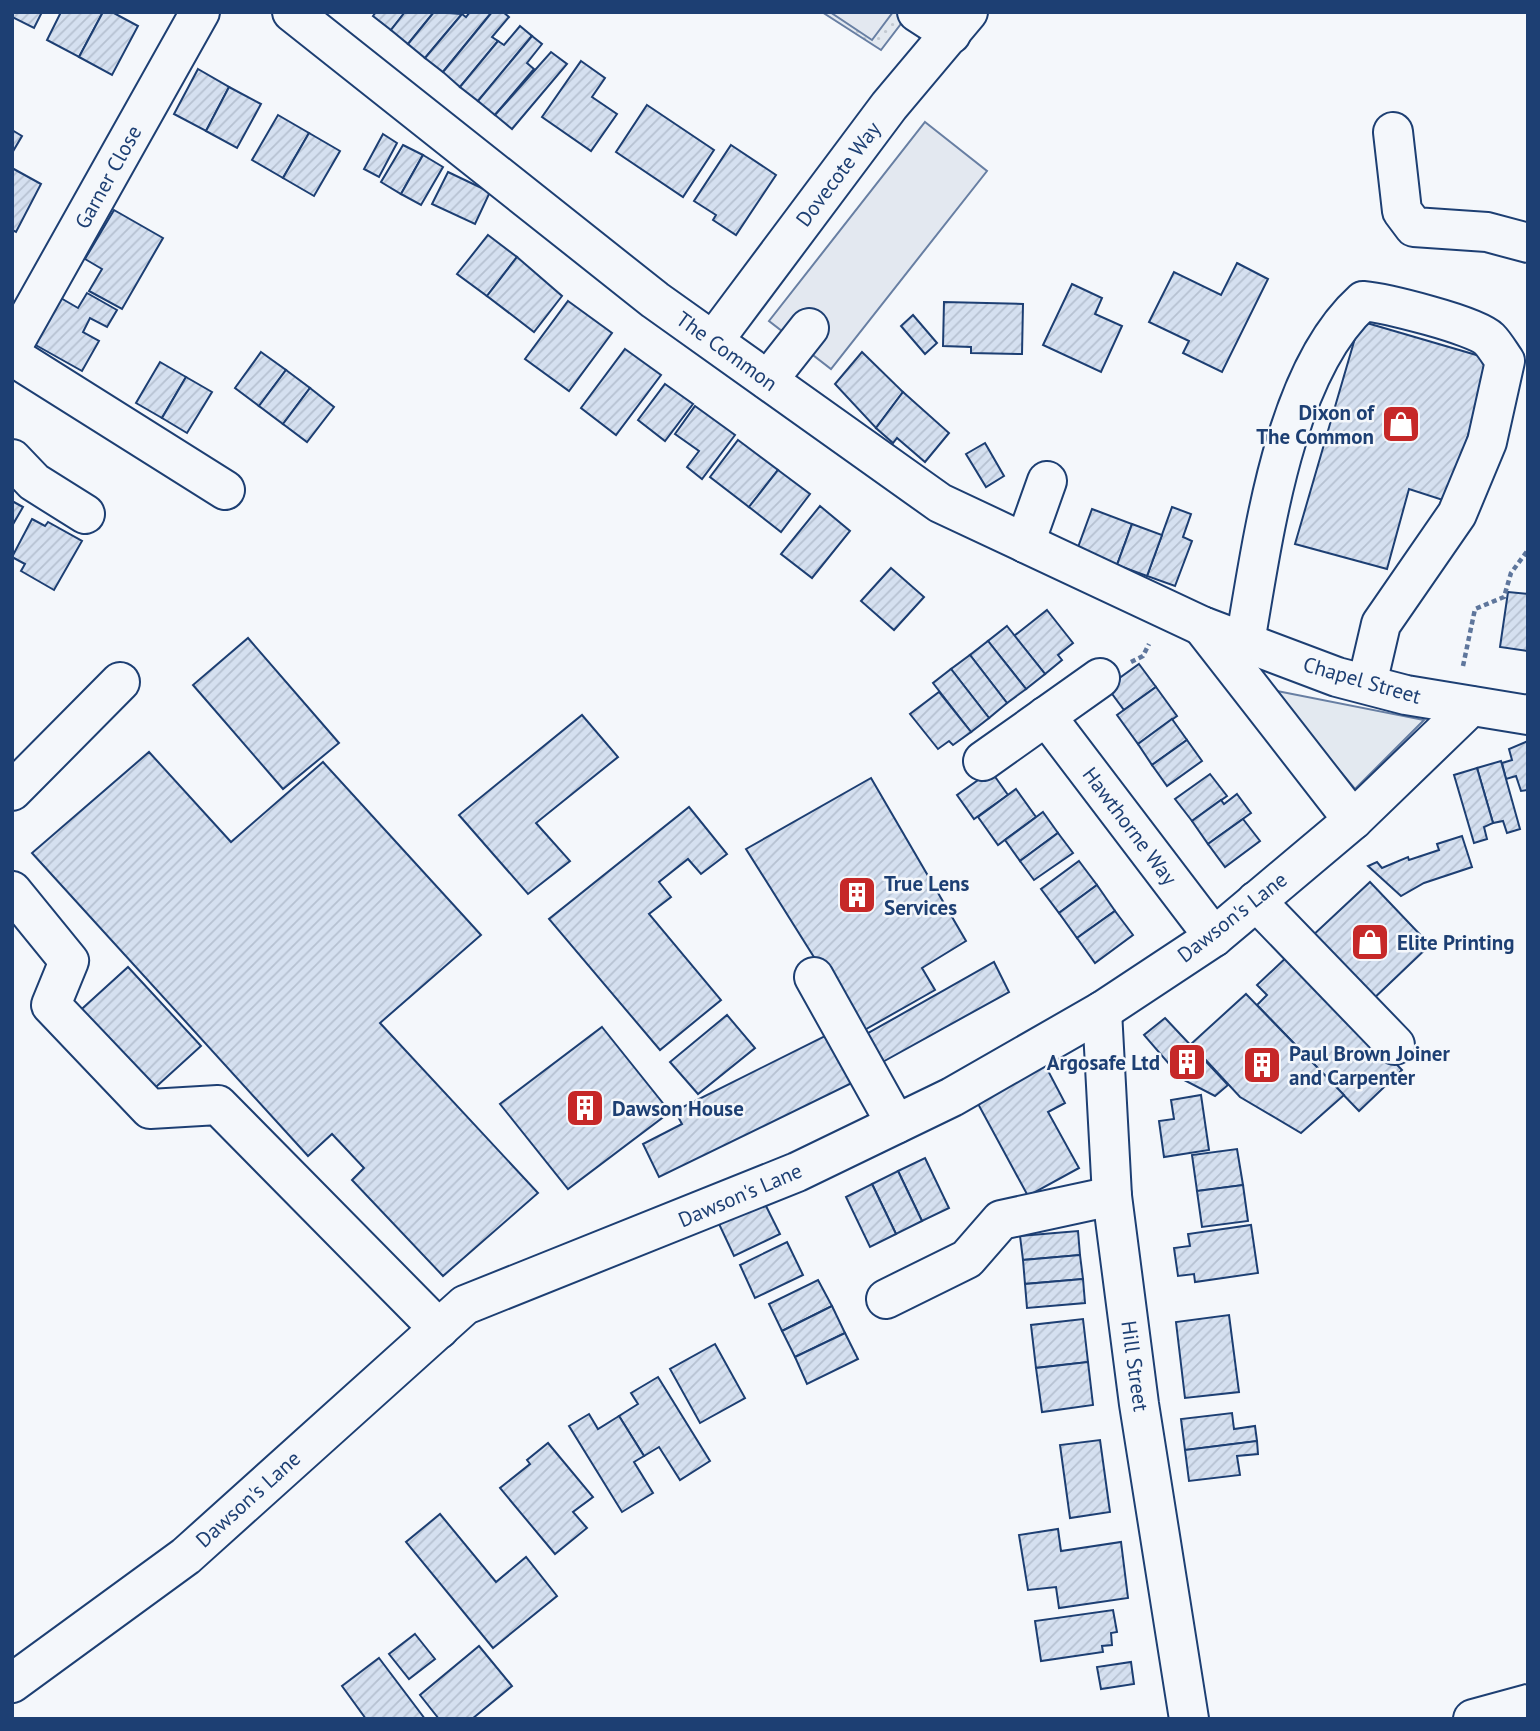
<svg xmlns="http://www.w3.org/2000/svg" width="1540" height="1731" font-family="'PT Sans',sans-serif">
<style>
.grass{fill:#e3e9f0;stroke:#687fa3;stroke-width:2}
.park{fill:url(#park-dots);stroke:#687fa3;stroke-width:2}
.parking{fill:#e3e8f0;stroke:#687fa3;stroke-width:2}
.building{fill:url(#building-hatch);stroke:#1d3f73;stroke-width:2}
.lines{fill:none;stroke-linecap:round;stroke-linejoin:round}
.minor-casing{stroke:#1d3f73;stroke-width:42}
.path{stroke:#5e769c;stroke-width:4.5;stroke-dasharray:5 3.5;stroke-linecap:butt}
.minor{stroke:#f4f7fb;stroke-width:38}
.labels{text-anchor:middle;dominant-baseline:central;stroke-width:5;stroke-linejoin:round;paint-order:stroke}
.street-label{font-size:21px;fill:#1d3f73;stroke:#f4f7fb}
.poi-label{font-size:21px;font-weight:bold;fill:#1d3f73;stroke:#f4f7fb;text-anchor:start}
</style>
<defs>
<pattern id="park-dots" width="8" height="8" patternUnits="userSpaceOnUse" patternTransform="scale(1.75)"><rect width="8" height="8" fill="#e3e9f0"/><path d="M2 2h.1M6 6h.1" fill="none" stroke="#c2c9d1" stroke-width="1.8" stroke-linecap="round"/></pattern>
<pattern id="building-hatch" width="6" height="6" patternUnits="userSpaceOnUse" patternTransform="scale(1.75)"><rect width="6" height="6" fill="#d5e0f0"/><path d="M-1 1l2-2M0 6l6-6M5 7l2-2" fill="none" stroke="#b6c1d1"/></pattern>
</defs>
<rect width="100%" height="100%" fill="#f4f7fb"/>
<path class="grass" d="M1272,690l152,30 -69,69z"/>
<path class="park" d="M822,12h88l-29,38z"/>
<g class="parking">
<path d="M830,12h63l-21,28z"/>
<path d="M925,122l62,49 -156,198 -62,-48z"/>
</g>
<g class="building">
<path d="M12,12h30l-8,16 -22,-11z"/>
<path d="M61,12h42l-24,45 -32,-17z"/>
<path d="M103,12h9l26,14 -26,49 -33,-18z"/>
<path d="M376,12h29l-14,18 -18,-14z"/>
<path d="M405,12h29l-26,32 -17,-14z"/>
<path d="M434,12l28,2 -37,44 -17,-14z"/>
<path d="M470,12h22l-49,60 -18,-14 37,-44 4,3z"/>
<path d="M492,12h11l6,5 -17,20 6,4 -38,46 -17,-15z"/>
<path d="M520,26l12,10 -54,65 -18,-14 38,-46 6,4z"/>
<path d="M532,36l10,8 -15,19 7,6 -39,46 -17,-14z"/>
<path d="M551,52l16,12 -55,65 -17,-14z"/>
<path d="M581,61l24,17 -13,19 25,17 -26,37 -49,-34z"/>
<path d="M198,69l31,18 -23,44 -32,-17z"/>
<path d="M229,87l32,17 -24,44 -31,-17z"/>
<path d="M647,105l67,45 -31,47 -67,-45z"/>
<path d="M278,115l31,18 -26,45 -31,-18z"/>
<path d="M12,130l10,6 -10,17z"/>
<path d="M309,133l31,18 -26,45 -31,-18z"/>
<path d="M383,134l14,9 -18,34 -15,-8z"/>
<path d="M403,145l20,10 -22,39 -20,-12z"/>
<path d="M731,145l45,30 -40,60 -23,-15 3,-5 -22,-14z"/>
<path d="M423,155l20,12 -22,38 -20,-11z"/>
<path d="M12,168l29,16 -25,48 -4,-2z"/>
<path d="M448,172l42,20 -15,32 -43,-20z"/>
<path d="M114,210l49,28 -41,71 -33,-18 13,-22 -17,-10z"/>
<path d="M488,235l29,22 -30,39 -30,-22z"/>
<path d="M517,257l45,39 -28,36 -47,-36z"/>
<path d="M1237,263l31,16 -46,93 -39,-19 6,-12 -40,-19 25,-50 47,23z"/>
<path d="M1072,284l30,14 -7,16 27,12 -21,46 -58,-27z"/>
<path d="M87,293l30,17 -10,17 -17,-9 -7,14 16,9 -17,30 -50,-28 27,-46 19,11z"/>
<path d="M568,301l44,32 -43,58 -44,-32z"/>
<path d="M944,302l79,2 -1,50 -51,-1v-6l-28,-1z"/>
<path d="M913,315l24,28 -12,11 -24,-28z"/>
<path d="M1360,321l130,38 -41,143 -40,-13 -22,80 -92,-25z"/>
<path d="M625,349l36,26 -45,60 -35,-27z"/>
<path d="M261,352l25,18 -27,36 -24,-18z"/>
<path d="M862,352l41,40 -27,36 -41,-44z"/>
<path d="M160,362l26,15 -24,41 -26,-15z"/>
<path d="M286,370l24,18 -27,36 -24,-18z"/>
<path d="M186,377l26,15 -25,41 -25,-15z"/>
<path d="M665,384l28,20 -28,37 -27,-21z"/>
<path d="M310,388l24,19 -27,35 -24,-18z"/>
<path d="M903,392l46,41 -24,29 -28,-24 -4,5 -17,-15z"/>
<path d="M695,406l40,29 -33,44 -15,-12 12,-16 -24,-17z"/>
<path d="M738,440l40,30 -29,37 -39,-30z"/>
<path d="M985,443l19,33 -18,11 -20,-33z"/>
<path d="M778,470l32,24 -29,38 -32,-25z"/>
<path d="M12,501l11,6 -11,19z"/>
<path d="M820,506l30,25 -38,47 -31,-24z"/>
<path d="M1172,507l19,7 -8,23 9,4 -17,45 -28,-10z"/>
<path d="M1092,509l40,15 -15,41 -40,-15z"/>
<path d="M32,519l13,7 3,-4 34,19 -28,49 -33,-19 4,-7 -13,-7z"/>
<path d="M1132,524l30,11 -15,41 -30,-11z"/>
<path d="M891,568l33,29 -30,33 -33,-29z"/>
<path d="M1508,592l20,2v57l-28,-4z"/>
<path d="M1047,610l26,33 -15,12 4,5 -17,14 -31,-38z"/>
<path d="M1007,626l38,48 -19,15 -38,-48z"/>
<path d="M248,638l91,105 -56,46 -90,-104z"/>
<path d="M988,641l38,48 -19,14 -37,-48z"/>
<path d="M970,655l37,48 -18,15 -38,-49z"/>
<path d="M1139,664l17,23 -32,23 -17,-23z"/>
<path d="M951,669l38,49 -18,14 -38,-49z"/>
<path d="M1156,687l21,29 -39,28 -21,-29z"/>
<path d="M939,692l32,40 -18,13 -4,-4 -11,8 -28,-35z"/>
<path d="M582,715l36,42 -82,66 34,38 -42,33 -69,-79z"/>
<path d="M1172,719l15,21 -35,25 -14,-21z"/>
<path d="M1187,740l15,21 -35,25 -15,-21z"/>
<path d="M1528,741v49l-7,1 -5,-15 -10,3 -4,-16 10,-3 -3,-11z"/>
<path d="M149,752l82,90 92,-80 158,173 -101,88 158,170 -95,83 -91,-96 12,-12 -32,-34 -24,22 -276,-303z"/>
<path d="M1501,761l19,68 -13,4 -4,-12 -10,2 -16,-55z"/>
<path d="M1477,768l16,55 -9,4 3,12 -13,4 -20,-68z"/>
<path d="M991,771l17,24 -34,24 -17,-24z"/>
<path d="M1210,774l17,22 -35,25 -17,-22z"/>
<path d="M871,778l95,163 -44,27 13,22 -74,42 -115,-183z"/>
<path d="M1016,789l20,28 -38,28 -20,-28z"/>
<path d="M1237,794l14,19 -43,31 -16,-23 29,-21 3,4z"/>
<path d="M689,807l38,47 -26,20 -13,-15 -29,23 12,15 -22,17 72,86 -61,50 -111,-131z"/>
<path d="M1043,812l15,21 -38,28 -15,-21z"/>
<path d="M1243,819l17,22 -35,26 -17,-23z"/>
<path d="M1058,833l15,20 -39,27 -14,-19z"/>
<path d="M1462,836l10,31 -48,16 -23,13 -33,-30 9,-4 5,6 26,-11 1,3 30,-10 -2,-6z"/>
<path d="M1079,861l18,24 -38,28 -18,-24z"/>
<path d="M1370,882l60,63 -60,57 -60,-64z"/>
<path d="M1097,885l18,26 -38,27 -18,-25z"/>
<path d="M1115,911l18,24 -38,28 -18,-25z"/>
<path d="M1290,954l112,116 -43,41 -102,-106 10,-10 -10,-10z"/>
<path d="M994,962l15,30 -130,72 -16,-28z"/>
<path d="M128,967l73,79 -54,49 -73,-79z"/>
<path d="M1246,994l98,101 -43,38 -61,-36 -49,-53z"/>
<path d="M727,1015l28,33 -57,46 -28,-32z"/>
<path d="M1165,1018l63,67 -13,11 -33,-17 -38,-44z"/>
<path d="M602,1027l68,85 -102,77 -68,-85z"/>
<path d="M837,1030l23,49 -201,98 -16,-33 39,-20 -7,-13z"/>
<path d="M1045,1065l20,38 -17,9 31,56 -51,28 -51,-94z"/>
<path d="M1201,1095l8,55 -45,7 -5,-36 15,-2 -3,-19z"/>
<path d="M1237,1149l6,36 -46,6 -5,-36z"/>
<path d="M925,1158l24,50 -27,13 -24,-50z"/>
<path d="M898,1171l24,50 -26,13 -24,-50z"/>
<path d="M872,1184l24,50 -26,13 -24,-50z"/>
<path d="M1243,1185l5,36 -46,6 -5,-36z"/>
<path d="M764,1202l16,32 -46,22 -15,-32z"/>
<path d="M1251,1225l7,48 -63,9 -1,-8 -16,2 -4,-28 16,-2 -2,-12z"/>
<path d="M1078,1231l2,24 -57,5 -3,-24z"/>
<path d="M787,1242l16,33 -48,23 -15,-33z"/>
<path d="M1080,1255l3,24 -58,5 -2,-24z"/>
<path d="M1083,1279l2,24 -58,5 -2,-24z"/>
<path d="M818,1280l14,26 -50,25 -13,-27z"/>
<path d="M832,1306l13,27 -50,24 -13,-26z"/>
<path d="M1229,1315l10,77 -54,6 -9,-76z"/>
<path d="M1083,1319l5,43 -52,6 -5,-43z"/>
<path d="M845,1333l13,26 -51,25 -12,-27z"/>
<path d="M715,1344l30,54 -45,25 -30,-54z"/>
<path d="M1088,1362l5,43 -51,7 -6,-44z"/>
<path d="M658,1377l52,84 -30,19 -21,-33 -15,9 -25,-40 19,-12 -7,-11z"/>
<path d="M1232,1413l2,16 21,-3 2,15 -72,9 -4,-31z"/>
<path d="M589,1414l9,15 21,-13 25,40 -10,6 19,31 -31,19 -53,-86z"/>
<path d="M1100,1440l10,72 -40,6 -10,-73z"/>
<path d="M1257,1441l1,13 -21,2 3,19 -51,6 -4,-31z"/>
<path d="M548,1443l45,54 -20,15 14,16 -32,26 -55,-66 30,-24 -3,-4z"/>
<path d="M440,1514l56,68 30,-25 31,39 -64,52 -87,-106z"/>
<path d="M1058,1529l3,22 60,-9 7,56 -69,10 -3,-21 -28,3 -9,-55z"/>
<path d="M1113,1610l4,22 -6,1 1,12 -10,1 1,6 -62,9 -6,-40z"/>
<path d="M415,1634l20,25 -26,20 -20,-25z"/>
<path d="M479,1646l33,40 -40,33h-33l-19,-24z"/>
<path d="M379,1658l46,61h-59l-24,-33z"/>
<path d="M1131,1662l3,22 -33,5 -4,-22z"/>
</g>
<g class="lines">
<defs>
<g id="minor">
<path d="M292,12l363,288 285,203 262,123 135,51 69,18 122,20"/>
<path d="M917,12l34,22"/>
<path d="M1393,132l9,79 12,16 73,5 41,11"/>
<path d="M714,340l175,-234 79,-94"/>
<path d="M12,347l188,-335"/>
<path d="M12,356l213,134"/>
<path d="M768,380l41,-52"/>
<path d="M12,459l22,23 51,32"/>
<path d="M1025,543l22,-62"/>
<path d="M1202,626l151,194"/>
<path d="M1245,642c18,-102 38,-269 118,-341 22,2 112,24 126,38 6,6 11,15 16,22l-18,81 -30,72 -76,110 -14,60"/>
<path d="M1046,716l168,221"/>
<path d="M983,761l117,-83"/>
<path d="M12,791l108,-109"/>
<path d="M12,891l57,70 -18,44 99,104 68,-4 221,224"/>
<path d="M1256,901l139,144"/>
<path d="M814,977l82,147"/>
<path d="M1102,1011l10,185 27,208 50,315"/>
<path d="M886,1299l81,-40 34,-39 111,-24"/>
<path d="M12,1683l174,-127 279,-251 332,-133 155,-75 150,-86 112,-74 139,-117 118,-114"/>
<path d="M1473,1719l55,-15"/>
</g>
</defs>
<use href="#minor" class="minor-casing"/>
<g class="path">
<path d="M1131,662l12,-6 6,-12"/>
<path d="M1463,666l12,-57 29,-12 7,-24 17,-23"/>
</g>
<use href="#minor" class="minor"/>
</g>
<defs>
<symbol id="shop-square" viewBox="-11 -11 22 22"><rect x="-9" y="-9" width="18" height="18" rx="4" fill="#c62828" stroke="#f4f7fb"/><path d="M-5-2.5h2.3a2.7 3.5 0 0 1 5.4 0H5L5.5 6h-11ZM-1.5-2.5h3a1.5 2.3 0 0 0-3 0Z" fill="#fff"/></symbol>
<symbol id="building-square" viewBox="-11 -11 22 22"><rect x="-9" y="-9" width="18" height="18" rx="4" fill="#c62828" stroke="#f4f7fb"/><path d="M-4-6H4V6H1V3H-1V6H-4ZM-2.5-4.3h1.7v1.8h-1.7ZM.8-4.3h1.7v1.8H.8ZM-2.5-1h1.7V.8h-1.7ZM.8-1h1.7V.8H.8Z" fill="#fff"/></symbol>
</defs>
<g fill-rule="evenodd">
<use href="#shop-square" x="1379" y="402" width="44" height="44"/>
<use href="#building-square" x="835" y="873" width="44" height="44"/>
<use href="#shop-square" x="1348" y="920" width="44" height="44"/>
<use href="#building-square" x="1165" y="1040" width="44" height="44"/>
<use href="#building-square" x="1240" y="1043" width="44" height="44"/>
<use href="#building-square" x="563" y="1086" width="44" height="44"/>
</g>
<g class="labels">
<g class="street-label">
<text transform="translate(838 174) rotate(-53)">Dovecote Way</text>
<text transform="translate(108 177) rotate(-61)">Garner Close</text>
<text transform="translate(727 351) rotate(36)">The Common</text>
<text transform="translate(1362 680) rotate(16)">Chapel Street</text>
<text transform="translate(1130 826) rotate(53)">Hawthorne Way</text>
<text transform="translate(1232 917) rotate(-38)">Dawson's Lane</text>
<text transform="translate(740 1195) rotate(-23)">Dawson's Lane</text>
<text transform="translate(1135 1366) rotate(82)">Hill Street</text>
<text transform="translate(248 1499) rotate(-42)">Dawson's Lane</text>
</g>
<g class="poi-label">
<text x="1374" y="412" text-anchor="end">Dixon of<tspan x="1374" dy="24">The Common</tspan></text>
<text x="884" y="883">True Lens<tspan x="884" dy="24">Services</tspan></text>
<text x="1397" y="942">Elite Printing</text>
<text x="1289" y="1053">Paul Brown Joiner<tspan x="1289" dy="24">and Carpenter</tspan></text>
<text x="1160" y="1062" text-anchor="end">Argosafe Ltd</text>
<text x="612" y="1108">Dawson House</text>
</g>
</g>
<rect width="1540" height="1731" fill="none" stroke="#1d3f73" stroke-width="28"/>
</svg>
